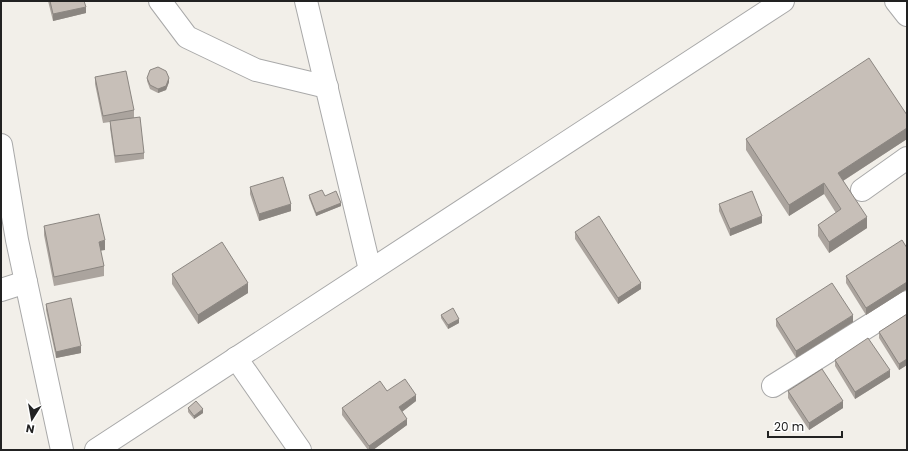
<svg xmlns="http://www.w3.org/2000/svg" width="908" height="451" font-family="Poppins,sans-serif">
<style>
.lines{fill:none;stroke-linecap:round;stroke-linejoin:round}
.minor-casing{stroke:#a9a9a9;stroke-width:24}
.minor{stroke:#fff;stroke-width:22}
.wall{fill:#aba49e}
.shaded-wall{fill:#8b8681}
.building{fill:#c7bfb8;stroke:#8b8681}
</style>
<rect width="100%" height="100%" fill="#f2efe9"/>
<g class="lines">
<defs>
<g id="minor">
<path d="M160,1l27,36 69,33 71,17"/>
<path d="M306,1l64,269"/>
<path d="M896,1l11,14"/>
<path d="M1,145l16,95 45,210"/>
<path d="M862,190l45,-32"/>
<path d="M1,290l25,-8"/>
<path d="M236,358l64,92"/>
<path d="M773,386l134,-84"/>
<path d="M96,450l687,-449"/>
</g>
</defs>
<use href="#minor" class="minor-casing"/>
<use href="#minor" class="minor"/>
</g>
<g class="wall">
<path d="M48,1h36l2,12 -33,8z"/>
<path d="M95,77l39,33v7l10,36v6l-29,4 -5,-35v-6l-7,1 -8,-39z"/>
<path d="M147,78l22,4 -3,8 -8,3 -8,-4 -3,-8z"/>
<path d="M907,115v24l-64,42 24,47 -38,25 -11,-17v-11l18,-12 -12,-19 -35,22 -43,-66v-11z"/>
<path d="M250,187l41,24 -32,10 -9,-27z"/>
<path d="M309,195l16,1 16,10 -25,10 -7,-18z"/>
<path d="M719,204l43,19 -32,13 -11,-25z"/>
<path d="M44,226l61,24h-5l4,16v10l-50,10 -10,-51z"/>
<path d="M575,232l66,57 -23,15 -43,-65z"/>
<path d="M907,248v41l-41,26 -20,-32v-7z"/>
<path d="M172,274l76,19 -50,31 -26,-40z"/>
<path d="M46,304l35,49 -25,5 -10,-48z"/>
<path d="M907,314v51l-8,5 -20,-32v-6z"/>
<path d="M441,315l18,8 -11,6 -7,-11z"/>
<path d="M776,319l77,3 -57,36 -20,-32z"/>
<path d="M835,360l55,17 -35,22 -20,-33z"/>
<path d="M788,391l55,17 -34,22 -21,-32z"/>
<path d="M416,401l-14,11 5,13 -34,25h-5l-26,-35v-7z"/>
<path d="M188,408l15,5 -9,6 -6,-7z"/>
</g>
<g class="shaded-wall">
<path d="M86,7v6l-33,8v-7z"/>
<path d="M169,78v4l-3,8 -8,3v-4z"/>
<path d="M907,128v11l-69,45v-11z"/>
<path d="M824,183v11l-35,22v-11z"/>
<path d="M341,203v3l-25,10v-3z"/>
<path d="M291,204v7l-32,10v-7z"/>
<path d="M762,216v7l-32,13v-7z"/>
<path d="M867,217v11l-38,25v-11z"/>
<path d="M105,240v10l-6,1v-9z"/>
<path d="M907,282v7l-41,26v-7z"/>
<path d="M248,283v10l-50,31v-9z"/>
<path d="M641,283v6l-23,15v-6z"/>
<path d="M853,315v7l-57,36v-7z"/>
<path d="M459,319v4l-11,6v-4z"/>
<path d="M81,346v7l-25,5v-6z"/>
<path d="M907,359v6l-8,5v-6z"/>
<path d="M890,370v7l-35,22v-7z"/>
<path d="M416,395v6l-17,13v-7z"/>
<path d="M843,401v7l-34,22v-7z"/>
<path d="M203,409v4l-9,6v-3z"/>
<path d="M407,419v6l-34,25h-4v-4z"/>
</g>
<g class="building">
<path d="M50,1h34l2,6 -33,7z"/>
<path d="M869,58l38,57v13l-69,45 29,44 -38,25 -11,-17 23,-16 -17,-26 -35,22 -43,-66z"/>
<path d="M158,67l8,4 3,7 -3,8 -8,3 -8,-4 -3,-7 3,-8z"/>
<path d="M126,71l8,39 -31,6 -8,-39z"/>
<path d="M140,117l4,36 -29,3 -5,-35z"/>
<path d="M283,177l8,27 -32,10 -9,-27z"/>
<path d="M322,190l3,6 11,-5 5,12 -25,10 -7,-18z"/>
<path d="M752,191l10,25 -32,13 -11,-25z"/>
<path d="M99,214l6,26 -6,2 5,24 -50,11 -10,-51z"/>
<path d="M599,216l42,67 -23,15 -43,-66z"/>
<path d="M902,240l5,8v34l-41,26 -20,-32z"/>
<path d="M222,242l26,41 -50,32 -26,-41z"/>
<path d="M832,283l21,32 -57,36 -20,-32z"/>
<path d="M71,298l10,48 -25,6 -10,-48z"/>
<path d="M453,308l6,11 -11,6 -7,-10z"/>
<path d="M907,314v45l-8,5 -20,-32z"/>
<path d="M868,338l22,32 -35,22 -20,-32z"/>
<path d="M822,369l21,32 -34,22 -21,-32z"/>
<path d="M405,379l11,16 -17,12 8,12 -38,27 -27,-38 38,-27 7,10z"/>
<path d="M196,401l7,8 -9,7 -6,-8z"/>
</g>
<rect width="908" height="451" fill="none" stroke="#222222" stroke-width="4"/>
<g transform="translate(32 419) rotate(191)" stroke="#ffffff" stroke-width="3" paint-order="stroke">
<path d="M0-3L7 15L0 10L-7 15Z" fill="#222222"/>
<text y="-6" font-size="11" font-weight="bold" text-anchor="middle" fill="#222222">N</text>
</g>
<path d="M768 431v6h74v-6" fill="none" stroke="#222222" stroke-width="2"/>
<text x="774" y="431" font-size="12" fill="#222222" stroke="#ffffff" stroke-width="3" paint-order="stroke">20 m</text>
</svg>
